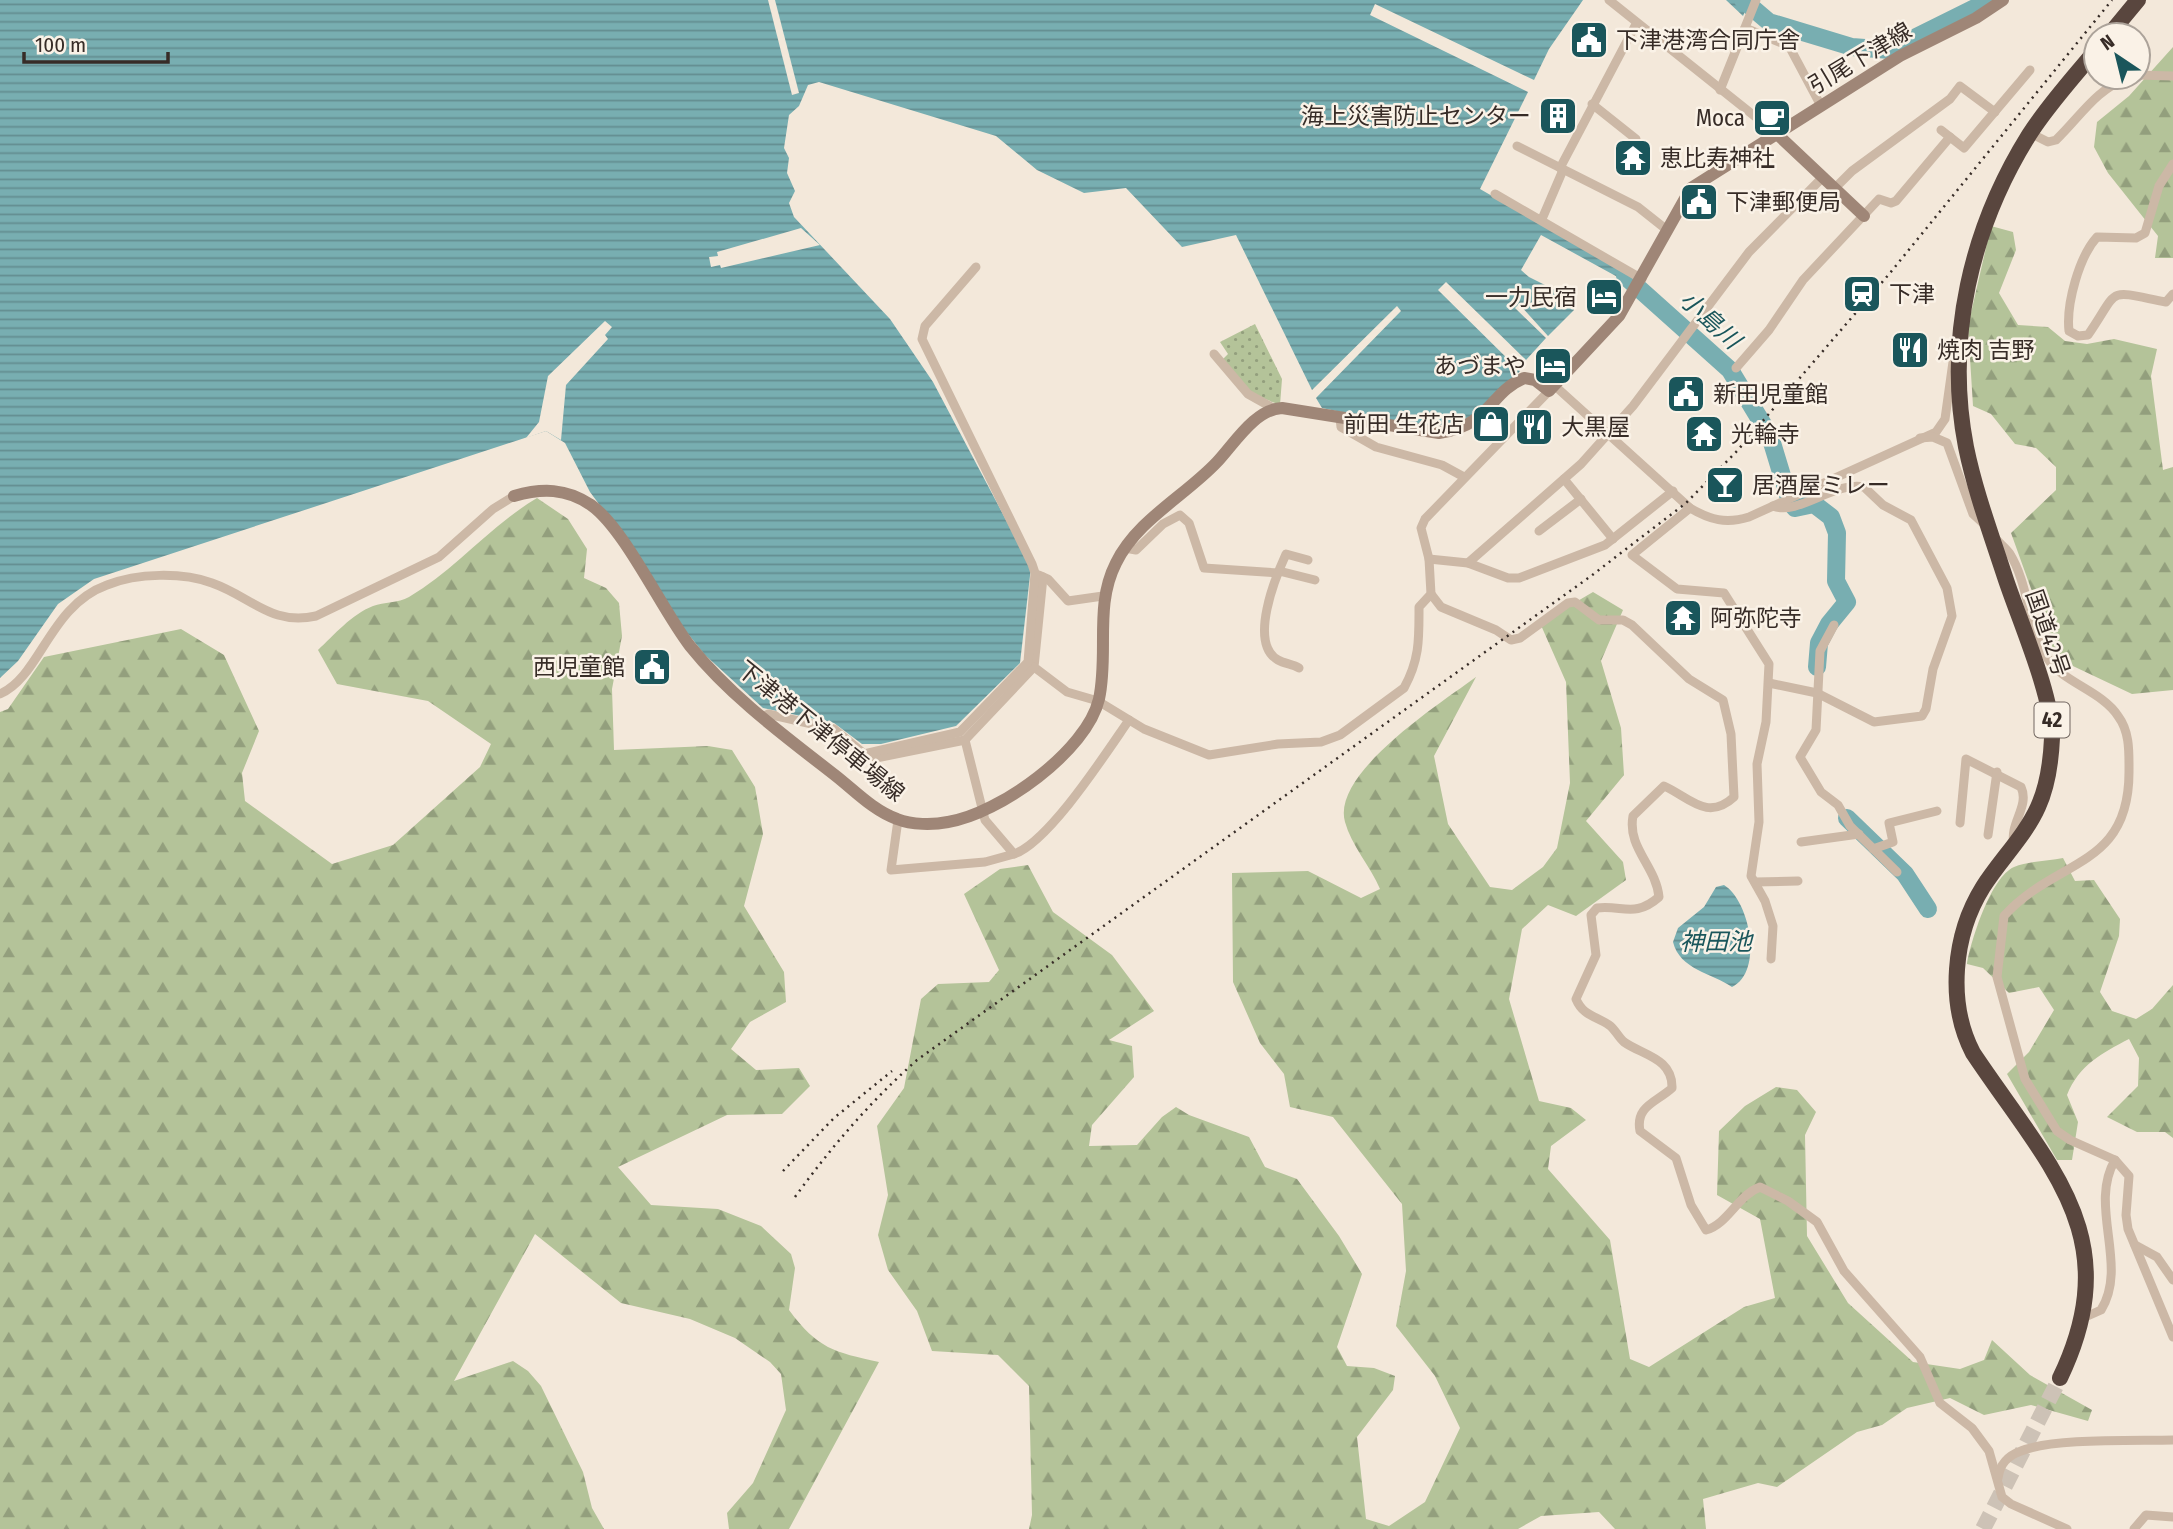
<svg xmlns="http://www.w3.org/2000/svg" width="2173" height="1529" font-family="'Fira Sans Condensed','Noto Sans JP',sans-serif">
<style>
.grass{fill:url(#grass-dots)}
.forest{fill:url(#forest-firs)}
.water{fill:url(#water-rules)}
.pier{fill:#f3e8da}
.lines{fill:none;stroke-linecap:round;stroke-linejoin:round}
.river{stroke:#78aeb1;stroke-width:18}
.highway-tunnel{stroke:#cdc2b6;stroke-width:16;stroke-dasharray:16 8;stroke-linecap:butt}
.street{stroke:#ccb8a6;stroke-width:9}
.secondary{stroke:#9f8677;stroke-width:12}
.highway{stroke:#59463e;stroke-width:16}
.rail{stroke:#372c27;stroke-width:2.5;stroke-dasharray:2 5;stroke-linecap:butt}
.labels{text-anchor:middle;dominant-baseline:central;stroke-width:5;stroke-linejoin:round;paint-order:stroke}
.shield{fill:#faf2e7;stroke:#726761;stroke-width:2}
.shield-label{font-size:21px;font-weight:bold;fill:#372c27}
.poi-label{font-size:23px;fill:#372c27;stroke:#faf2e7;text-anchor:start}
.street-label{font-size:23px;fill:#372c27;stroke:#faf2e7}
.water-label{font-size:24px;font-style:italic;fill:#1a565b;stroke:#faf2e7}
</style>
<defs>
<pattern id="grass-dots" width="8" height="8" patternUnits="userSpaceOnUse" patternTransform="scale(1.75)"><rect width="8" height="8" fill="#b4c399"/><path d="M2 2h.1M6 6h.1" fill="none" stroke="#939f7d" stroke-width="1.8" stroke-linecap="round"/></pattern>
<pattern id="forest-firs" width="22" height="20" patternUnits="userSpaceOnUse" patternTransform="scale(1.75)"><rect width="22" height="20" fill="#b4c399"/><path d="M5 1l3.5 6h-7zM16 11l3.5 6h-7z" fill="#939f7d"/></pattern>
<pattern id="water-rules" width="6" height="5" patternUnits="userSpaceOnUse" patternTransform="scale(1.75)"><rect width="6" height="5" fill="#78aeb1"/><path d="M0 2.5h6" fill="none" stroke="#638e90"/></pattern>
</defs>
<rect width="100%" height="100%" fill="#f3e8da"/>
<path class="grass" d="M1255,324l27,55 -2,26 -32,-13 -26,-32 6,-6 -8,-12z"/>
<g class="forest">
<path d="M2173,47v211h-18l3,-22 -50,-63 -14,-26 3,-25 32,-26z"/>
<path d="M1991,226l22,6 3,18 -17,43 19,32 30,2 17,14 22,3 27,-5 43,10 -6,27 12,94 10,-3v223l-41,4 -76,-36 -45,-125 45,-43v-23l-20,-19 -21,-4 -24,-30 -18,-8 -5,-80z"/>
<path d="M537,498l31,21 19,30 -3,29 22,10 13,15 3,33 -10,53 2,61 94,-4 24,4 23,37 8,47 -19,72 40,66 2,30 -36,20 -19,27 25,21 43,-2 11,18 -28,28 -55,1 -109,52 33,38 67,4 43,17 30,28 4,14 -6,42c29,39 45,42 90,52l-90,167h-60l-2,-16 26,-30 33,-73 -5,-36 -11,-12 -35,-24 -45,-19 -69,-16 -86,-69 -81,147 59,-20 15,10 13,15 42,86 9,36 12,21h-604v-817l8,-3 36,-52 137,-28 43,26 35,76 -17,42 3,28 87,63 61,-19 87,-78 11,-23 -63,-43 -91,-17 -19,-34c16,-15 34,-36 55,-44 11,-4 25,-3 36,-9 47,-28 81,-71 128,-99z"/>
<path d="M1593,592l30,18 -22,51 20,67 3,47 -38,46 37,41 3,18 -50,36 -28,-11 -26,24 -13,70 30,102 32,7 15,12 -35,26 -3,23 62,71 20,119 19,8 95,-60 31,-9 -15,-79 -43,-24 2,-64 26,-25 31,-19 21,3 19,22 -11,23 2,101 41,67 65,59 47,7 24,-9 8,-20 38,35 62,35 -4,11 -57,-16 -47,10 -34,-17 -43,10 -25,17 -25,7 -80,55 -19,-4 -55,16 3,30h-91l-16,-17 -58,4 -23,13h-489l3,-14 -3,-129 -31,-31 -66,-4 -15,-40 -29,-41 -10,-35 10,-40 -11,-69 27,-38 17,-89 17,-15 51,-2 10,-12 -35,-76 36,-25 28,-4 25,47 59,43 42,56 -45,29 23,6 2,31 -42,48 -3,21 48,-1 25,-28 14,-10 13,8 60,22 16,30 32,12 42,57 23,38 -25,73 10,19 27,2 21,8 -2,14 -36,47 9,82 23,7 36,-24 35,-74 -25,-52 -39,-50 10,-55 -4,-67 -69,-87 -43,-10 -6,-33 -24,-31 -27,-61 -1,-109 76,-2 53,27 19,-9c-9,-22 -29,-44 -35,-67 -14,-49 96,-119 131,-145l-42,79 14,68 42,63 22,3 31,-23 14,-19 13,-65 -4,-101 -26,-59z"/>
<path d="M2063,858l12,23 19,-1 26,39 -1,17 -19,56 12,19 24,8 16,-10 21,-24v153l-8,-6h-28l-30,-15 31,-31 1,-28 -10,-19c-27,14 -50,26 -62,56l11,27 -6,38h-15l-50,-86 22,-22 25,-42 -15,-23 -30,6 -26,-25 -16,-4c4,-24 24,-87 47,-97 14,-6 34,-6 49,-9z"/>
</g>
<g class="water">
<path d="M0,0h1583l-34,49 -15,31 -159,-76 -5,11 158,77 -48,97 158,91 -4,6 -93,-51 -20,35 8,7 44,22 1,11 -26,26 -29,-32 -4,4 31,30 -20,22 -80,-78 -8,8 82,81c-14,14 -27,32 -43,42 -46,28 -106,4 -155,-5l-6,-10 85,-87 -4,-5 -85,84 -76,-155 -54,12 -56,-59 -42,5 -47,-23 -41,-34 -177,-54 -11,3 -9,21 -10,9 -5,33 5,10 -2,15 8,18 -6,12 5,14 96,102 43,63 98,185 -11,96 -64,63 -75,18h-19l-28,-21 -71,-15 -58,-53 -20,-25 -46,-72 -49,-66 -25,-49 -19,-12 -452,148 -36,25 -40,57 -18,17z"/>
<path d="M1726,0h24l-7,16z"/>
<path d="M1724,885c26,16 40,87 8,102 -20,-14 -52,-17 -59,-45l5,-14 26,-21 12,-20z"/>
</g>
<g class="pier">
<path d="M768,0h7l24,93 -7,2z"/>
<path d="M801,228l19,17 -99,23 -1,-3 -9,2 -2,-10 9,-1 -1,-4z"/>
<path d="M605,321l7,6 -7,8 3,4 -42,46 -5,55 -15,-9 -20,7 13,-16 9,-46z"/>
</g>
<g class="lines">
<g class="river">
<path d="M1743,0l26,22 83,25 38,3 101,-50"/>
<path d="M1625,276l105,94 40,66 20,66 5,6 19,-4 17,13 6,16 -1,48 11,21 -18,22 -10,19 -2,24"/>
<path d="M1847,818l58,56 23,35"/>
</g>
<path class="highway-tunnel" d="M1983,1529l77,-151"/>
<g class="street">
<path d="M1609,0l168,134"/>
<path d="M1745,28l44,18 32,60"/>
<path d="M2138,75l35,1"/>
<path d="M1720,90l36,-90"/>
<path d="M1592,104l44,35"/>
<path d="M1941,130l23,18 66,-78"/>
<path d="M2030,133l18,9 8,-2c25,-24 39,-50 73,-63"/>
<path d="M1517,146l121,61 29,23"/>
<path d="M2173,164l-14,22 -14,47 -9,5 -39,-1c-18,20 -31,67 -28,94l9,5 10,-1c33,-48 16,-45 78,-33l7,-8"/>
<path d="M1560,168l76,-144"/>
<path d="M1835,188l17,-17 98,-72 10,-13 35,26"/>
<path d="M1495,194l147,85"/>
<path d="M1542,219l21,-49"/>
<path d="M1214,354l34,40 25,14"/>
<path d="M1736,368l33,-38 34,-50 76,-81 12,4 5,-2 54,-64"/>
<path d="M1555,386l135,122c20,12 36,16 59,9l187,-85 9,-13 8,-57"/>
<path d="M1340,418l1,9 35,20 66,18 22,12"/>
<path d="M1920,438l13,-1 14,6 26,71 12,11"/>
<path d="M1564,479l49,60"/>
<path d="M1690,508l-58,47 45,34 47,4 45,71 -3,58 -9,42 2,58 -8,54 14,25 8,25 -2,33"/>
<path d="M1539,531l42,-32"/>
<path d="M1995,538c5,6 11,10 15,16 19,31 18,74 38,105 14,23 54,32 70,57 12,16 11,36 11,56 0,97 -73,86 -125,144l-7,61 28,102 32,52 13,9 45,20 14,16 -3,39 2,14 45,108"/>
<path d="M1125,548l11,2 27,-26 17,-9 9,8 15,45 74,5"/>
<path d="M1429,559l39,4 40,15h11l86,-33 68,-54"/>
<path d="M1468,563l113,-99 52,-58 116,-154 74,-75"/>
<path d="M1279,571l36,9"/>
<path d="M1039,575l9,4 20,22 35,-5"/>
<path d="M1043,577l-9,90 33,25 31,9 46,28 65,26 69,-11 43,-2 19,-7 64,-47c16,-29 15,-50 15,-81l12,-13 -2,-35 -8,-31 4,-9 124,-128"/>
<path d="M1431,594l10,13 55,23 15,10 9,-2 48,-35 7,-1 24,18h24l9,5 57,54 34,21 8,34 3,63c-27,25 -45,0 -70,-11l-31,30c-6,32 23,50 26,81 -24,21 -36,8 -62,11l-6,7 5,40 -20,44c7,17 20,17 33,26 6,4 9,12 15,17 18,13 49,16 48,46 -15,14 -37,18 -32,43l36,27 15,47 15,25c22,-6 32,-35 54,-43l28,14 29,21 27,49 76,86 20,46 32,25 17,23 13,46 9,7 56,25"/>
<path d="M1834,625l-14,26 -4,79 -16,27 21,35 17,13 12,21 47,46"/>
<path d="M1299,668c-6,-4 -14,-4 -21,-8 -30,-17 -2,-84 8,-106l22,6"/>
<path d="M1769,683l48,10 57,29 48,-6 4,-7 7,-40 19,-53 -5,-28 -36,-68 -28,-15 -19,-18c-30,-6 -66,29 -91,19"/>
<path d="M0,694c41,-18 49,-88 107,-109 30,-12 75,-13 105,-2 40,14 59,43 104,33l123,-59 54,-48 21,-13"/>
<path d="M763,717l5,-3 66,15 34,28 8,1 89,-18 69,-73"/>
<path d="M864,754l96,-22 68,-70 7,-89 -3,-9 -110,-225 3,-13 51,-59"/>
<path d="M898,820l-7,50 94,-8 29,-8 -29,-34 -20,-80"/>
<path d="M1960,823l6,-64 55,28c9,19 -12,37 -7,57"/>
<path d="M1988,835l9,-63"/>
<path d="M1801,842l58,-8"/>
<path d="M1873,849l20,-7 -4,-19 48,-12"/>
<path d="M1014,854c35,-12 92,-101 115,-134"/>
<path d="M1755,882l43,-1"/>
<path d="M2135,1245l22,12 16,23"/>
<path d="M2083,1318l18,-8c28,-45 -13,-104 14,-150"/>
<path d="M1998,1478c2,-14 9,-22 23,-27 31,-13 114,-10 152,-11"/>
<path d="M2134,1529l12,-14 27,2"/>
</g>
<g class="secondary">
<path d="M1777,134l87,82"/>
<path d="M514,496c28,-8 52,-8 77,9 34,24 71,105 99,141 40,50 96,91 146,130 19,15 38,35 61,43 15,6 36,6 51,3 51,-8 139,-71 151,-123 10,-46 -5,-93 17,-136 21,-43 69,-67 101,-101 17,-18 38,-53 65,-54l157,25c52,-8 50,-40 85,-55l11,2 14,11 70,-75 72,-128 209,-132 76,-38 27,-18"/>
</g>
<g class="highway">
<path d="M2109,35l29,-35"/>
<path d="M2060,1378c68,-142 -11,-211 -87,-325 -26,-50 -20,-118 10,-166 17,-27 42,-51 55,-80 10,-22 13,-46 14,-69 2,-39 -34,-121 -47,-161 -14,-43 -30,-86 -39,-130 -21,-108 5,-219 63,-312 19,-30 44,-57 67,-85"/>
</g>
<g class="rail">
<path d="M783,1171l51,-53 58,-47"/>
<path d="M795,1197c37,-51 75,-95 122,-137l674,-484 95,-73 51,-52 153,-178 222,-273"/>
</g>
</g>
<defs>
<symbol id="civic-square" viewBox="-11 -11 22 22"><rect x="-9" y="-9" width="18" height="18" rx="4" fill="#1a565b" stroke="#faf2e7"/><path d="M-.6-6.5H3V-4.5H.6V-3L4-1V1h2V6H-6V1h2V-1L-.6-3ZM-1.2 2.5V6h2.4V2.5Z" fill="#fff"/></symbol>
<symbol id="building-square" viewBox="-11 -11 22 22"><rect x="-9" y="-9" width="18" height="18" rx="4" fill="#1a565b" stroke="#faf2e7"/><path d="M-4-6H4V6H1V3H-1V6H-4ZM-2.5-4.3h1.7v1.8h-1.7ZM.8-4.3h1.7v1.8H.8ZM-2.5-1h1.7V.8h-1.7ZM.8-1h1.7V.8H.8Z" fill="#fff"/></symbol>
<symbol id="cafe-square" viewBox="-11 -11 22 22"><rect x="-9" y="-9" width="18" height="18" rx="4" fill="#1a565b" stroke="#faf2e7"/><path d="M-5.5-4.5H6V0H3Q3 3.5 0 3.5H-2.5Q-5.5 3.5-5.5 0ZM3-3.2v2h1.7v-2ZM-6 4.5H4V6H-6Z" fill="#fff"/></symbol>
<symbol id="temple-square" viewBox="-11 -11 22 22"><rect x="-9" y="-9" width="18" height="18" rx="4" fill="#1a565b" stroke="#faf2e7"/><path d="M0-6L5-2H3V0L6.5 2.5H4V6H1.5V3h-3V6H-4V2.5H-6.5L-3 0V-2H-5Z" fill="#fff"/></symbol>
<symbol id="station-square" viewBox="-11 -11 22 22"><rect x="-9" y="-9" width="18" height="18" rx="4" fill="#1a565b" stroke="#faf2e7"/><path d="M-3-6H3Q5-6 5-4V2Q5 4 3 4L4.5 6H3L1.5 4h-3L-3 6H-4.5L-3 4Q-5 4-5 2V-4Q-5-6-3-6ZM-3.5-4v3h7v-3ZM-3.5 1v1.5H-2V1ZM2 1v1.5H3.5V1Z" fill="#fff"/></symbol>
<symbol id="hotel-square" viewBox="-11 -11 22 22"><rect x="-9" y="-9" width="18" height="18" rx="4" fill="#1a565b" stroke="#faf2e7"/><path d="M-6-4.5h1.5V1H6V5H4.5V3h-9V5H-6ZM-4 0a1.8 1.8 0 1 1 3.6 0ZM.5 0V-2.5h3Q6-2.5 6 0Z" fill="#fff"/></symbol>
<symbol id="restaurant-square" viewBox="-11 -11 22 22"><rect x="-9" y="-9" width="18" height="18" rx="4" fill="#1a565b" stroke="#faf2e7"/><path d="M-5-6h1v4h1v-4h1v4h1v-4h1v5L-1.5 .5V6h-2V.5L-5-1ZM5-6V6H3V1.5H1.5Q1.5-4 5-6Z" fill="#fff"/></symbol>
<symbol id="shop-square" viewBox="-11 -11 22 22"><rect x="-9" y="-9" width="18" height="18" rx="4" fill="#1a565b" stroke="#faf2e7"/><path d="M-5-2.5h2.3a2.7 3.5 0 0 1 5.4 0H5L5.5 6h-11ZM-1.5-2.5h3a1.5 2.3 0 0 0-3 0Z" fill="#fff"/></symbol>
<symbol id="bar-square" viewBox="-11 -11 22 22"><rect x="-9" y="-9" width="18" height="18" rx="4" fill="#1a565b" stroke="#faf2e7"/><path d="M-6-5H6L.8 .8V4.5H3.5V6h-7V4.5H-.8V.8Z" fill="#fff"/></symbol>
</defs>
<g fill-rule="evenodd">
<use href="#civic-square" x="1567" y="18" width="44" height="44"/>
<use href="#building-square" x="1536" y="94" width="44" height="44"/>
<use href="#cafe-square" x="1750" y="96" width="44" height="44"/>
<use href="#temple-square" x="1611" y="136" width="44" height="44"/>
<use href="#civic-square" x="1677" y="180" width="44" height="44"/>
<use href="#station-square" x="1840" y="272" width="44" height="44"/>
<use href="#hotel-square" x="1582" y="275" width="44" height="44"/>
<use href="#restaurant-square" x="1888" y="328" width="44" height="44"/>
<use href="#hotel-square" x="1531" y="344" width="44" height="44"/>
<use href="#civic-square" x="1664" y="372" width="44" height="44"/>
<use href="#shop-square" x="1469" y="402" width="44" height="44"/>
<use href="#restaurant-square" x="1512" y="405" width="44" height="44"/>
<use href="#temple-square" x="1682" y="412" width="44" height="44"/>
<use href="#bar-square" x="1703" y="463" width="44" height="44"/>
<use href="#temple-square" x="1661" y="596" width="44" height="44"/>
<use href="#civic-square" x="630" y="645" width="44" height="44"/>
</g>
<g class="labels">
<rect class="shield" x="2034.5" y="702.5" width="35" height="35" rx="5"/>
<g class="shield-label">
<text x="2052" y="720">42</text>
</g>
<g class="poi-label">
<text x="1616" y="40">下津港湾合同庁舎</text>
<text x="1531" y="116" text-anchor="end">海上災害防止センター</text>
<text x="1745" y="118" text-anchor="end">Moca</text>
<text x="1660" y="158">恵比寿神社</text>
<text x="1726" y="202">下津郵便局</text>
<text x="1889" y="294">下津</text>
<text x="1577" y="297" text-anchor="end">一力民宿</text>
<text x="1937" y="350">焼肉 吉野</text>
<text x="1526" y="366" text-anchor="end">あづまや</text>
<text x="1713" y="394">新田児童館</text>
<text x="1464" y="424" text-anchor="end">前田 生花店</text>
<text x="1561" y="427">大黒屋</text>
<text x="1731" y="434">光輪寺</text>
<text x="1752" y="485">居酒屋ミレー</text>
<text x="1710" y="618">阿弥陀寺</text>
<text x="625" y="667" text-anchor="end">西児童館</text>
</g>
<g class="street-label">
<text transform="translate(1860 58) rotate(-31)">引尾下津線</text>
<text transform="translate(2048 633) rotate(71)">国道42号</text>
<text transform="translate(821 731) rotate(39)">下津港下津停車場線</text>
</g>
<g class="water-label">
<text transform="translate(1710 320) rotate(42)">小島川</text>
<text x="1716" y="942">神田池</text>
</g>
</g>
<g transform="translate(2117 56) rotate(325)"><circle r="33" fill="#faf2e7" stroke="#aca39a" stroke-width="2"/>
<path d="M0-5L12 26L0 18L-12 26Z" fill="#1a565b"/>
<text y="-10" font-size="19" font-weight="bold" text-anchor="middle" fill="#372c27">N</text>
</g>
<path d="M24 52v10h144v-10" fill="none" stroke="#372c27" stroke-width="3.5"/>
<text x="35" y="52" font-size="21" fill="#372c27" stroke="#faf2e7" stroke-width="5" paint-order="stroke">100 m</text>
</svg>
